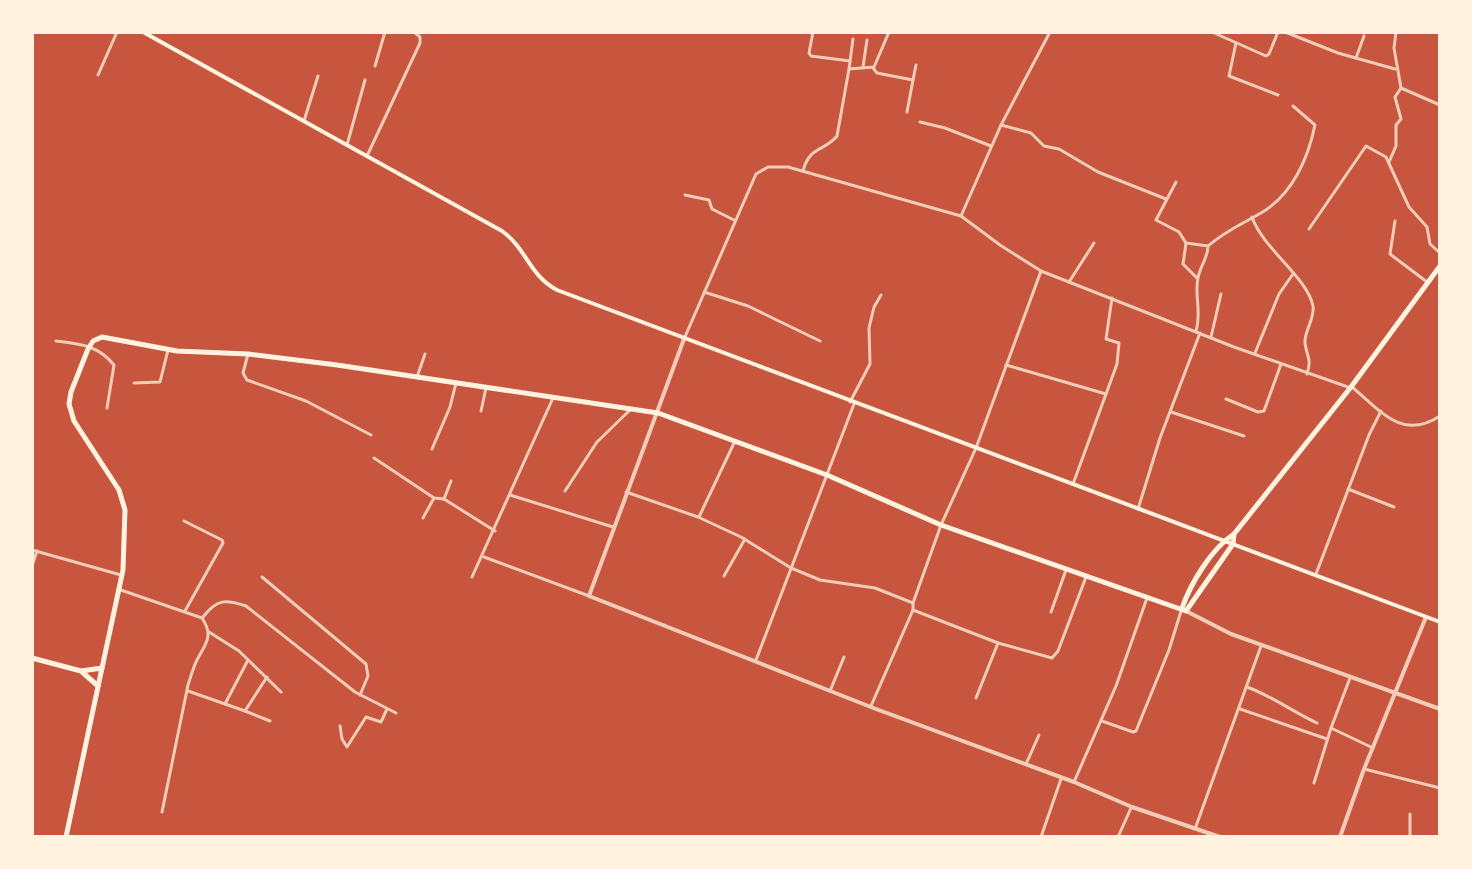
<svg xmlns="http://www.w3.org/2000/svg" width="1472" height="869" font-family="Bitter,serif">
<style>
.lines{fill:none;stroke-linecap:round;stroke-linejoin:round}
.minor{stroke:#f1ccb7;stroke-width:3}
.tertiary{stroke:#f1ccb7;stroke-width:4}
.secondary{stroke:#fff3e0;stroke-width:4}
.primary{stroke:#fff3e0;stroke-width:5}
.trunk{stroke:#fff3e0;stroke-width:5}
</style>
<rect width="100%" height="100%" fill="#c8553d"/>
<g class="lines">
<g class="minor">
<path d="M813,32l-4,21 2,3 39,5"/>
<path d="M1212,32l54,24 3,-2 9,-22"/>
<path d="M1285,32l53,21 57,16"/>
<path d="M1236,43l-7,33 49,19"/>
<path d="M1356,58l8,-22"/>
<path d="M375,66l10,-34"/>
<path d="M863,67l4,-27"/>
<path d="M873,68l4,5 36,7 3,-15"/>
<path d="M849,69l4,-30"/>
<path d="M98,75l19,-43"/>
<path d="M1401,88l39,17"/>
<path d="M907,112l6,-32"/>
<path d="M304,121l14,-45"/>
<path d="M920,122l25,6 46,18"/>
<path d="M1001,125l30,8 13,13 15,3 39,23 68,27"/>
<path d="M347,145l18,-65"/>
<path d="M367,156l53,-113v-6l-6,-5"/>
<path d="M1389,162l7,-16v-21l5,-6 -6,-22 6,-9 -7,-40 2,-16"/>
<path d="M803,171c7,-26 21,-19 34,-35l12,-67 25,-2 15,-35"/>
<path d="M1176,182l-20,38 23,12 7,11 22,3c0,12 -8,20 -10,32 -4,17 4,33 -2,53"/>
<path d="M685,195l24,5 3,9 22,11"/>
<path d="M961,216l40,-91 49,-93"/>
<path d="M1252,217c11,32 55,60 61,89 2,13 -9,25 -8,37 2,15 7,15 2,31"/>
<path d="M1395,221l-5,33 37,28"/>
<path d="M1309,229l57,-83 20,11 23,50 18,20 3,17 10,9"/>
<path d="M1186,243l-3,21 14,14"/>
<path d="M1208,246c17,-15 34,-22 53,-33 31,-18 47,-54 54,-88l-22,-19"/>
<path d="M1069,282l25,-39"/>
<path d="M704,292l44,14 72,35"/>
<path d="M1211,337l10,-43"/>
<path d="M684,339l72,-165 12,-7h20l173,49 39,29 41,26 193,76 114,40"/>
<path d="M56,341c24,3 42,4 58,24l-7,43"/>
<path d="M1255,353l24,-59 14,-20"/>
<path d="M248,354l-5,19 4,7 59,21 65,34"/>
<path d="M1006,365l100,29"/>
<path d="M417,377l8,-23"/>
<path d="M134,383l26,-1 8,-32"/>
<path d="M1352,387c29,24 50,54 88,29"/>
<path d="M1226,399l32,13 6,-1 17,-47"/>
<path d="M850,402l20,-38 -1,-36 5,-21 7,-12"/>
<path d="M481,411l5,-23"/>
<path d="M1171,412l73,24"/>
<path d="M432,449l18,-42 6,-24"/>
<path d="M374,458l60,40 10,1 51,32"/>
<path d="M1073,484l44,-120 2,-21 -13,-4 6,-41"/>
<path d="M1348,489l46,18"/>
<path d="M565,491l32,-49 34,-33"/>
<path d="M626,492l72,25 43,20 50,31 29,12 55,8 38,15"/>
<path d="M510,495l103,32"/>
<path d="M444,499l7,-18"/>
<path d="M1138,509l22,-71 40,-105"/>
<path d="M699,517l36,-76"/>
<path d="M423,518l11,-20"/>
<path d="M184,521l38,19 1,3 -38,68"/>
<path d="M32,550l89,25"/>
<path d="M484,557l105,39"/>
<path d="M32,566l5,-15"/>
<path d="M1316,574l53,-139 12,-24"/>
<path d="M724,576l21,-37"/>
<path d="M262,577l104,87 2,12 -8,19"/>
<path d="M472,577l81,-179"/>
<path d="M118,589l84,29c12,18 4,25 -5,42 -4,8 -6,16 -9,25l-26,127"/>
<path d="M913,610l85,33 54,15 6,-7 28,-74"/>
<path d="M1051,612l15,-42"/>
<path d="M203,617c14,-18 22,-18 43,-11l109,86 41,21"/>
<path d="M209,632l30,19 42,41"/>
<path d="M756,660l98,-256"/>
<path d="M1350,678l-19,50 42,20"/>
<path d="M1247,687c25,9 46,25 70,36"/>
<path d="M188,691l57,20 22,-34"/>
<path d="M830,691l14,-34"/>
<path d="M976,698l22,-55"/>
<path d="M225,704l23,-44"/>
<path d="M871,706l42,-96v-7l28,-78 35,-77 65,-177"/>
<path d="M1240,709l87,30"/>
<path d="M245,711l25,10"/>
<path d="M1102,721l31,11 3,-1 33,-81 13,-42"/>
<path d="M340,726l2,13 5,8 19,-30 15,5 6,-13"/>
<path d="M1026,764l13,-29"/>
<path d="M1364,769l76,19"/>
<path d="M1074,782l42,-96 31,-88"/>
<path d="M1314,783l17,-55"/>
<path d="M1195,829l66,-183"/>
<path d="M1041,837l20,-58"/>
<path d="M1118,837l13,-29"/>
<path d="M1410,837v-23"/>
</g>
<g class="tertiary">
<path d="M684,339l-95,257 287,113 198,73 58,25 88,30"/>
<path d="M1186,611l45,23 209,75"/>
<path d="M1340,837l24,-68 62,-152"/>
</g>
<path class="secondary" d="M143,32l359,199c25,18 27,44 55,59l883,332"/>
<g class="primary">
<path d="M1182,608c9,-25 29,-59 52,-74l117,-147 89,-121"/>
<path d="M102,668l21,-98 2,-60 -6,-20 -45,-69 -5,-17 2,-12 17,-43 5,-8 9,-4 75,14 71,3 89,11 321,48 169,62 114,50 245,86 47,-67 1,-10"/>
</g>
<g class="trunk">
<path d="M32,658l49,13 21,-3 -36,169"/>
<path d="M82,672l16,14"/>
</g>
</g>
<rect width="1472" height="869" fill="none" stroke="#fff3e0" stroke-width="68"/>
</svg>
